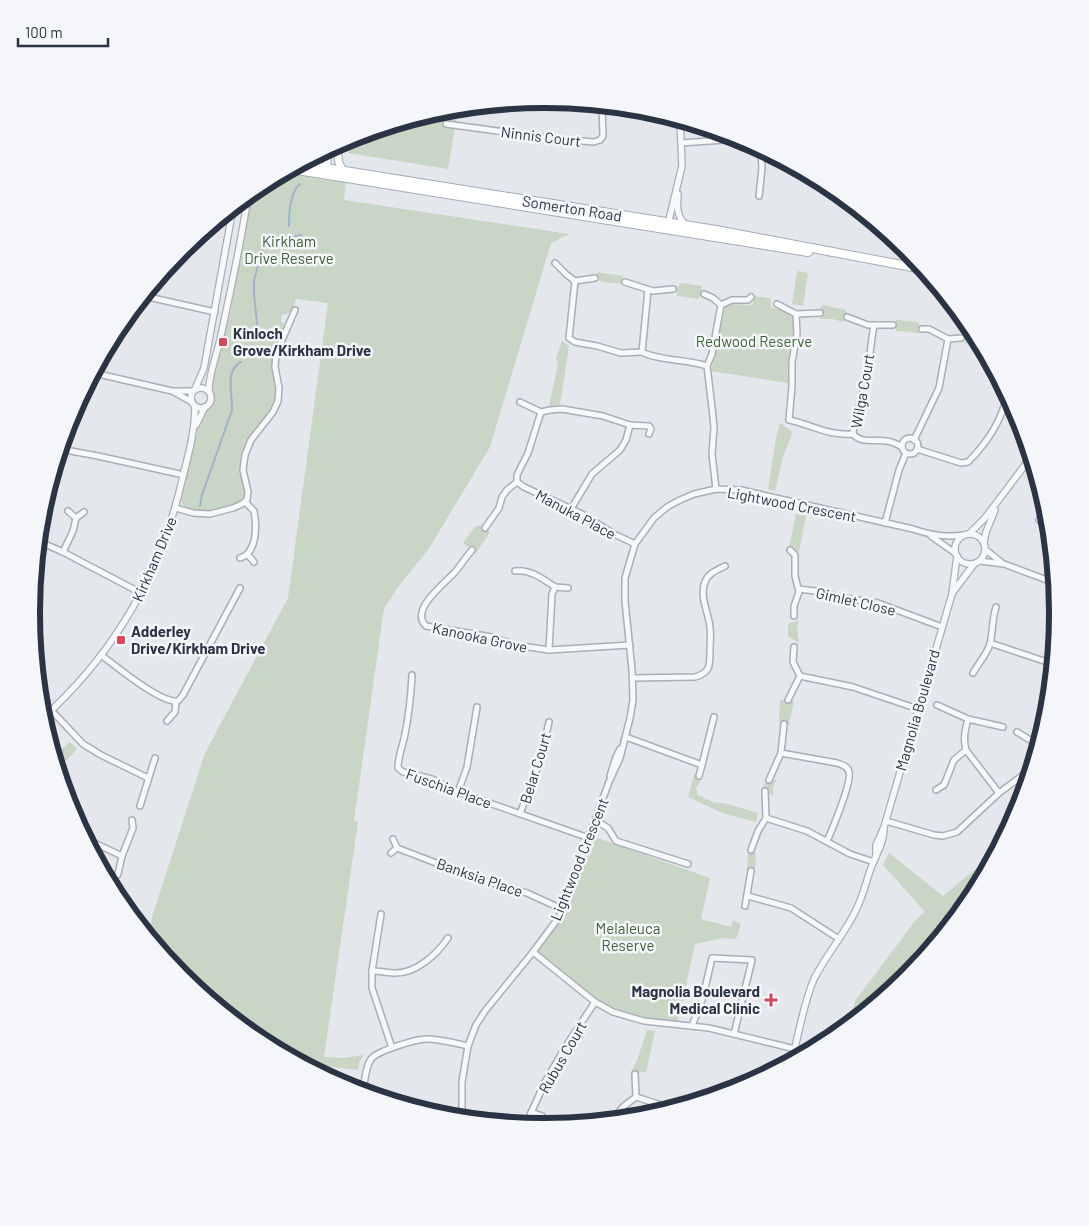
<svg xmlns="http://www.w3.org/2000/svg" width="1089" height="1226" font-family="Barlow,sans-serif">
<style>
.green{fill:#c9d6c5}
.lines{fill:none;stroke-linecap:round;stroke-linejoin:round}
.stream{stroke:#9fb4cc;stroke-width:2}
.minor-casing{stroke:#a9aeb7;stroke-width:8}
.tertiary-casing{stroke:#a9aeb7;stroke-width:8}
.secondary-casing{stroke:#a9aeb7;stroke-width:9}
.primary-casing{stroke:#a3abb8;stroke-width:10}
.minor{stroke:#f7f8fa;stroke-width:5}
.tertiary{stroke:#f7f8fa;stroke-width:5.5}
.secondary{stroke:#fff;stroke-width:7}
.primary{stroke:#fff;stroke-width:8}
.poi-dot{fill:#d1495b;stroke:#f4f6f9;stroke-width:2}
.labels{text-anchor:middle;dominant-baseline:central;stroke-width:5;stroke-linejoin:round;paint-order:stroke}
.street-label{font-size:15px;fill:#2b3445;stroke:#f4f6f9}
.park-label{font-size:15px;fill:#3f6138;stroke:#f4f6f9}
.poi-label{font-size:15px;font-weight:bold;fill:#2b3445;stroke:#f4f6f9;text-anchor:start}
.rim{fill:none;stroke:#2b3445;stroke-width:6}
</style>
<rect width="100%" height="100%" fill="#e4e7ec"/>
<g class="green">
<path d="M458,108l-10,61 -100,-16 3,-15 94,-28z"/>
<path d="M283,173l63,10 -2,17 225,34 -18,9 -61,204 -62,103 -27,33 -17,25 -30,213 4,1 -34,235 20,1 20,-3 -5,7 -1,8 -35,-4 -1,7 -63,-33 -78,-64 -32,-40 3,-19 53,-164 83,-155 40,-295 -32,-4c-3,8 -4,15 -14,16l-1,6 5,5c-4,11 -12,23 -13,36 -2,14 7,28 1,41 -8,21 -29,33 -33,56 -2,13 7,33 2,42 -13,6 -56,21 -62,0l17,-73 5,-12 10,-16 -1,-22 3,-5 15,-59 22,-122 8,-6z"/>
<path d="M797,271l11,2 -5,33 -11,-2z"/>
<path d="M597,272l26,4 -1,8 -20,-2 -3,-2z"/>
<path d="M681,283l21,3 -3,13 -22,-3 -1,-6z"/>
<path d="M755,296l16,2v10c8,1 17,1 21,9 6,10 -3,34 -4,46 -1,7 0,13 0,20l-77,-12 14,-64 7,-3 20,1z"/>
<path d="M823,305l23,5 1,7 -3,5 -12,-3h-12v-11z"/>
<path d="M896,320l23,2v11l-23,-2z"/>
<path d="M966,328h6l8,16 -15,-1 -3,-9z"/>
<path d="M562,341l7,5 -9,59 -11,1 9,-41 -2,-7z"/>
<path d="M780,423l13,9 -10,25 -8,34 -7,-2 8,-51z"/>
<path d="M796,514l10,2 -7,36 -10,-3z"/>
<path d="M480,525l10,7 -14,21 -13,-10 11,-15z"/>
<path d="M799,620l-2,9 2,14 -11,-7v-12z"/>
<path d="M780,700l14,1 -5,24 -10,-3z"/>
<path d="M70,742l7,7 -19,20 -7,-22 6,6z"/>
<path d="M694,774l9,3 -7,11 2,7 15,7 15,2 30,9 -2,9 -31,-8 -37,-17z"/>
<path d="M777,779l-4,8v9l-10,-7 2,-7z"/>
<path d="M592,836l118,42 -9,41 30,8 2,-7 8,4 -5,15 -12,-1 -29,6 -17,77c-21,-2 -44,-3 -64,-12 -28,-13 -53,-38 -77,-57l25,-33z"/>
<path d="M748,849l7,1 1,13 -2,7h-7z"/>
<path d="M996,852l-25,46 -64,78 -58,48 6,-23 60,-80 10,-9 -42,-47 6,-12 54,43z"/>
<path d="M647,1030l8,1 -9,41 -13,1 -2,-1 6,-12z"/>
</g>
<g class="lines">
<g class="stream">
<path d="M289,226c0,-12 1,-34 11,-42"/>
<path d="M294,237l7,-2"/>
<path d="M258,333l-4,-39v-14l9,-32 4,-3h6"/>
<path d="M200,506l2,-11 30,-85c1,-14 -8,-40 9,-48"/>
</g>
<defs>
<g id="minor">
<path d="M446,124l111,15 37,3 6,-2 3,-4 -1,-31"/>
<path d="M681,143l43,-3 13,-2"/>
<path d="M759,196l3,-28 -1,-18"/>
<path d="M217,221h3"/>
<path d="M555,263l12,12 8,6 20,-3"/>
<path d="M575,281l-6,57 6,4 22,4 24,7 21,-1"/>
<path d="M625,282l28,9 20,-2"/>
<path d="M648,290l-6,62c17,9 44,7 65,14"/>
<path d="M704,294l9,4 8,7 11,-5h16l3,-3"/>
<path d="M144,296l71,16"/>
<path d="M777,304l19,10 24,-1"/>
<path d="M796,314l1,20 -5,28v24l-3,34c24,5 39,16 64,14"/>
<path d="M847,317l21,8h25"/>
<path d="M874,326c-4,19 -4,39 -9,58 -3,17 -11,32 -12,50 8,10 22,5 34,7 6,1 10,3 15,6"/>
<path d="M922,329h7l19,10 13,-1"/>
<path d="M94,373l78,18h21"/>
<path d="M174,392l18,10"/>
<path d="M520,402l21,10 9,-2 12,-1 41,7 27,9 19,1 2,3 -2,5"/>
<path d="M541,412l-13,41 -11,22v7l7,5 58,27 32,20 21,10"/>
<circle cx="910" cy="446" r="8"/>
<path d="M914,440l25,-52 9,-49"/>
<path d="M60,449l38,7 86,19"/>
<path d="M917,449l44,14 7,-1c18,-18 34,-42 39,-67"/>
<path d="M716,489l-4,-35 2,-27 -2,-19 -5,-42 5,-12 9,-49"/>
<path d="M176,508l17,5 17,1 23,-6 9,-4 5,-4 1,-8 -5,-22 2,-15 6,-15 22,-28 5,-11 1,-13 -4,-21 1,-13 19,-44"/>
<path d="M571,509l21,-35 28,-24 6,-10 4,-15"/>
<path d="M68,511l8,7"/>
<path d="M1039,520l8,-9"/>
<path d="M885,523l14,-53 7,-17"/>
<path d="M485,528l14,-20 3,-11 5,-7 10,-8"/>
<path d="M931,536l24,17"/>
<path d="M38,541l25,11 78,41"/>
<path d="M472,550c-6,7 -11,15 -17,22 -10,11 -46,38 -29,54l66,11 23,8 34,5 81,-5"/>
<path d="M790,550l5,5v21l4,16 -5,14v10"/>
<path d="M986,550l15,12"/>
<path d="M63,552l10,-21 3,-13 8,-6"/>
<path d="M248,555l6,7"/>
<path d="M240,558c17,-5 17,-31 14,-47l-9,-9"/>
<path d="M980,561l24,3 51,19"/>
<path d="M515,571c15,-2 28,8 40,16l-3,7 -3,56"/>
<path d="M555,587l13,1"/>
<path d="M799,589l24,3 14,5 41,6 64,24"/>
<path d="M990,643l63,21"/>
<path d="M101,655c15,11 60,49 77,46l5,-6 57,-107"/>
<path d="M973,673c5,-9 14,-19 17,-29 3,-12 2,-25 6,-37"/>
<path d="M412,675c-1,20 -3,39 -7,59 -2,11 -7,22 -7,34l5,4 29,7 26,13 131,46"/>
<path d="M800,676l53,11 65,22"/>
<path d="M633,678l62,-1c15,-4 15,-11 15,-26 0,-8 1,-15 0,-23 -1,-15 -11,-31 -5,-46 3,-9 12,-12 20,-16"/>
<path d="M788,700l12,-24 -7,-14 1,-15"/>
<path d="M937,705l31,14 35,8"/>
<path d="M51,710l32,34 18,11 47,23"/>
<path d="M968,719c-3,11 -5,20 -2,31l33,43"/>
<path d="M167,721l8,-9 1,-11"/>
<path d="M1017,732l21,13"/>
<path d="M626,737l76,28 12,-48"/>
<path d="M781,753l56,10c5,2 11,3 12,9 3,10 -17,58 -22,69"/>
<path d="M610,776l6,-19 4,-8"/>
<path d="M699,776l3,-11"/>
<path d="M769,780l12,-27 3,-29"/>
<path d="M936,790l8,-5 10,-25 12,-10"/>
<path d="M458,792l9,-25 10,-60"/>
<path d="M140,806l15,-48"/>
<path d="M520,814l20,-54 9,-38"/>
<path d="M766,818l41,13 43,23 24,8"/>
<path d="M595,820l13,8 8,13 72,23"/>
<path d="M886,821l48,14 9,1 14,-4 42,-39 32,-24"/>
<path d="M86,839l36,17"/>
<path d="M397,848l81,31 49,14 35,16"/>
<path d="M751,850l7,-19 8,-13 -1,-27"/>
<path d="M391,853l6,-5 -4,-9"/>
<path d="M110,883l8,-9 4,-18 11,-28 -1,-8"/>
<path d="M748,896l43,12 48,31"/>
<path d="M745,906l6,-35"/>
<path d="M381,914l-9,57v17l20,60"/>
<path d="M533,952l62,50 18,10 31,9 65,7 86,21"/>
<path d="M372,971c8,0 16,2 24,2 21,0 41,-19 52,-35"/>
<path d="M692,1026l11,-29 9,-39 40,2 -18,74"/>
<path d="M363,1092c2,-11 2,-26 9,-34 6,-7 44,-19 54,-19 14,0 29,4 42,7"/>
<path d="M636,1097l35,11"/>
<path d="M531,1112l11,4"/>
<path d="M615,1116l9,-10 12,-9 -1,-23"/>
<path d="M462,1118v-36l6,-36 8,-21 9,-14 48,-59 26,-35 50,-135 11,-24 10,-40 3,-18 -1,-30 -7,-69v-23l10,-34 19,-26 13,-11 13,-7 14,-6 22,-5 25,1 172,39c17,6 32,9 50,6"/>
<path d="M526,1124l19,-42 21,-36 29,-44"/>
</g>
<g id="tertiary">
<path d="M678,194c-1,12 -2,22 8,31"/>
<path d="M668,224l14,-58 -2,-46"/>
<circle cx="201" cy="398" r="10"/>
<path d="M195,389l9,-21 29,-160"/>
<path d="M209,391c-1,-15 9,-39 12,-56 10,-46 20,-92 27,-139"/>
<path d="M196,425l9,-18"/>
<path d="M970,533l15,-15 46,-61"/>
<circle cx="970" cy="549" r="15"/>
<path d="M984,542l2,-10 9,-22"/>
<path d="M953,592l21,-28"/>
<path d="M43,718c72,-65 119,-147 140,-242 6,-23 12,-46 12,-70"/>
<path d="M876,856v-11l8,-18 68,-233 5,-38"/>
<path d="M792,1060c7,-27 11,-55 22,-81 12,-24 30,-44 42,-69 9,-17 11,-36 20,-54 4,-9 8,-17 8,-28"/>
</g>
<g id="secondary">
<path d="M336,145l3,18 4,8"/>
<path d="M307,161l12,-2 7,-8"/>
<path d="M326,172l2,-22"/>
</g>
<g id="primary">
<path d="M301,164l415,66 207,39"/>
<path d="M291,169l517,83"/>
</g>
</defs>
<use href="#minor" class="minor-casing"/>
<use href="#tertiary" class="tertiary-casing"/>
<use href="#secondary" class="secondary-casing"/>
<use href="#primary" class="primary-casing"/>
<use href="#minor" class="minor"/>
<use href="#tertiary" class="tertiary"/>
<use href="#secondary" class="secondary"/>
<use href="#primary" class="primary"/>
</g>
<g class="poi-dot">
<rect x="218" y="337" width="10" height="10" rx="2.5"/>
<rect x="116" y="635" width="10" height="10" rx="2.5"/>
<path d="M768.5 992.5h5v5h5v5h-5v5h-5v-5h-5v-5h5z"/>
</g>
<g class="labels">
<g class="street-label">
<text transform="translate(541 136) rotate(7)">Ninnis Court</text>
<text transform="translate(572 208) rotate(9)">Somerton Road</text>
<text transform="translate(862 391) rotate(-80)">Wilga Court</text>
<text transform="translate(792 504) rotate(11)">Lightwood Crescent</text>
<text transform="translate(576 514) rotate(28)">Manuka Place</text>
<text transform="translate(154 559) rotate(-67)">Kirkham Drive</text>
<text transform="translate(856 601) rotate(13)">Gimlet Close</text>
<text transform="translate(480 637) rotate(12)">Kanooka Grove</text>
<text transform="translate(917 710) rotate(-74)">Magnolia Boulevard</text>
<text transform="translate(535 768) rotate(-73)">Belar Court</text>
<text transform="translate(449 788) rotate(20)">Fuschia Place</text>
<text transform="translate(579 859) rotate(-68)">Lightwood Crescent</text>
<text transform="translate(480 877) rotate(19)">Banksia Place</text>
<text transform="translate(562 1057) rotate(-60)">Rubus Court</text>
</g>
<g class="park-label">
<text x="289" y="241">Kirkham<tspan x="289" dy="17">Drive Reserve</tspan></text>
<text x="754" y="341">Redwood Reserve</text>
<text x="628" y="928">Melaleuca<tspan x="628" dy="17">Reserve</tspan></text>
</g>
<g class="poi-label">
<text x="233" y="333">Kinloch<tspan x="233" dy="17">Grove/Kirkham Drive</tspan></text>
<text x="131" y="631">Adderley<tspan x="131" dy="17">Drive/Kirkham Drive</tspan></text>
<text x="760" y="991" text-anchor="end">Magnolia Boulevard<tspan x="760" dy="17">Medical Clinic</tspan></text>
</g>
</g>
<path d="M0 0H1089V1226H0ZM544 108H545A504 504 0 0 1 1049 612V614A504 504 0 0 1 545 1118H544A504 504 0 0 1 40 614V612A504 504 0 0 1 544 108Z" fill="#f4f6f9" fill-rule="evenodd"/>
<path class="rim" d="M544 108H545A504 504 0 0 1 1049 612V614A504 504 0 0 1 545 1118H544A504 504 0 0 1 40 614V612A504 504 0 0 1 544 108Z"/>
<path d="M18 38v8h90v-8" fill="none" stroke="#2b3445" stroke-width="2.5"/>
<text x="25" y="38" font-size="15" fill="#2b3445" stroke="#f4f6f9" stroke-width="4" paint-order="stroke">100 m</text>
</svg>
